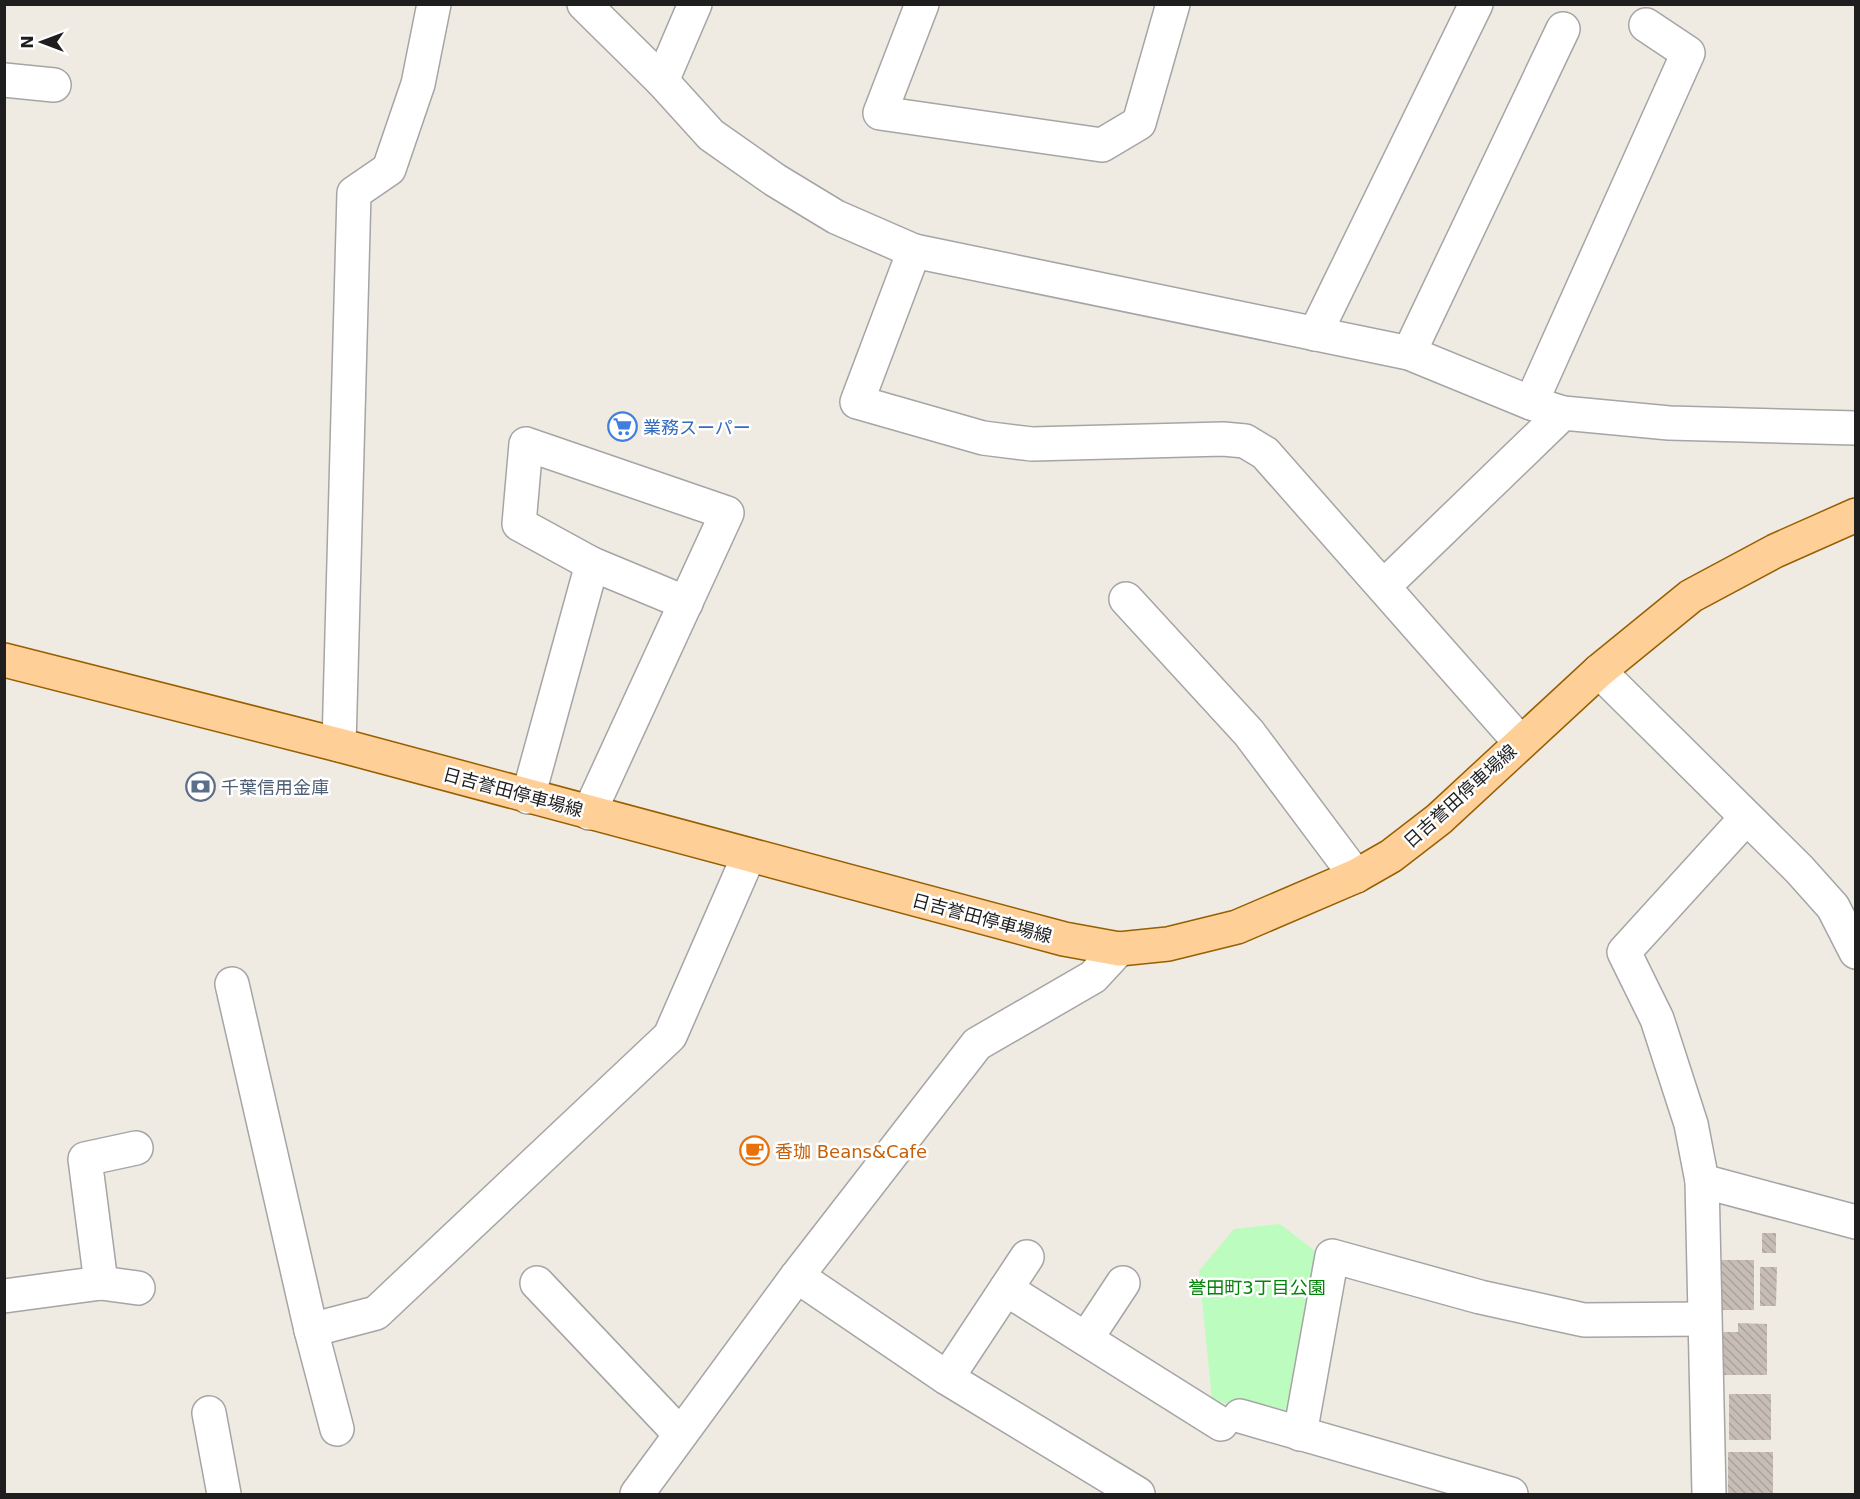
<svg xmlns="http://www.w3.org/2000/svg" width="1860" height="1499" font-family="'DejaVu Sans','Noto Sans JP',sans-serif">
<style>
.park{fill:#bdfcbf}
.building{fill:url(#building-back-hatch)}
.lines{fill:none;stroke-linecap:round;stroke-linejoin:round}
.minor-casing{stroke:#a5a5a5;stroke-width:36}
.major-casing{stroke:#975f00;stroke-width:36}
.minor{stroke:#fff;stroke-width:33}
.major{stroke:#ffcf98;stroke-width:33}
.labels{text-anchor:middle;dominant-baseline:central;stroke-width:5;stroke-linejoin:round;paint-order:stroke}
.shop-label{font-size:18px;fill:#366cbe;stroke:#fff;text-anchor:start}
.service-label{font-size:18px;fill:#4e5e75;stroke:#fff;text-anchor:start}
.street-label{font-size:18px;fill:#1e1e1e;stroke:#fff}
.food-label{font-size:18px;fill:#c56008;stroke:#fff;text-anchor:start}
.park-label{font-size:18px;fill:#06810b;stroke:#fff}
</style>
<defs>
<pattern id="building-back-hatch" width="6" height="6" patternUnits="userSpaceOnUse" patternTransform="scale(1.5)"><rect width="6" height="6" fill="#c7bdb6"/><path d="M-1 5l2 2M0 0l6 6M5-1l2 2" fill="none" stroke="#aaa29c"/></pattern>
</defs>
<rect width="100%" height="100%" fill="#efebe3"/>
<path class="park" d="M1280,1224l38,29 -28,159 -17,8 -61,-21 -13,-128 35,-42z"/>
<g class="building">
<rect x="1762" y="1233" width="14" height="20"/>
<rect x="1716" y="1260" width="38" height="50"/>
<path d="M1760,1267h17l-1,39h-16z"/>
<path d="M1738,1323l29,1v51h-53v-43h24z"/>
<rect x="1729" y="1394" width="42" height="46"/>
<rect x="1728" y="1452" width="45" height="42"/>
</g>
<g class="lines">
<defs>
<g id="minor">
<path d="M584,4l78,77 49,54 64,45 61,37 78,34 -57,151 126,36 49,6 191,-5 22,2 20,12 255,289"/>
<path d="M922,4l-42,109 222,32 37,-22 34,-119"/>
<path d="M4,80l50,5"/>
<path d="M662,81l33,-77"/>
<path d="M914,251l495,102 122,50 32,10 106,10 187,5"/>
<path d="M1315,334l161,-330"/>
<path d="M1409,353l154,-324"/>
<path d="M1531,403l157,-350 -42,-28"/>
<path d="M592,564l94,39"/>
<path d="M1384,586l179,-173"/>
<path d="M1126,599l123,134 107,143"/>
<path d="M1599,671l200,198 34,38 23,45"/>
<path d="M339,745l15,-552 35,-24 29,-85 16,-80"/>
<path d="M528,797l64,-233 -73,-40 7,-80 201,69 -138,300"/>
<path d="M232,984l79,346 26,99"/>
<path d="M1702,1181l154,41"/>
<path d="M797,1276l150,102 191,116"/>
<path d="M101,1283l-16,-124 51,-11"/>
<path d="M537,1283l143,151"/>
<path d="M1006,1289l215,135"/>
<path d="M4,1296l97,-13 37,5"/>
<path d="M311,1330l65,-17 294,-277 79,-181"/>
<path d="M1086,1339l37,-56"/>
<path d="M947,1378l80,-121"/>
<path d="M209,1413l15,81"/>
<path d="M1240,1416l271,78"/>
<path d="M1300,1434l32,-178 148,41 104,23 120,-1"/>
<path d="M637,1494l160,-218 180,-232 116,-67 26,-28"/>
<path d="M1709,1494l-7,-313 -11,-57 -34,-105 -33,-67 122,-134"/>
</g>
<path id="major" d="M4,660l335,85 725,194 55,10 49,-5 69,-17 119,-51 35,-20 48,-37 160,-148 92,-75 84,-45 81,-36"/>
</defs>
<use href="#minor" class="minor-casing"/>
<use href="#major" class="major-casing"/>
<use href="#minor" class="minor"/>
<use href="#major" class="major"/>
</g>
<defs>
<symbol id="supermarket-ring" viewBox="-11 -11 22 22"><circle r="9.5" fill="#fff" stroke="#3f7fe0" stroke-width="1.5"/><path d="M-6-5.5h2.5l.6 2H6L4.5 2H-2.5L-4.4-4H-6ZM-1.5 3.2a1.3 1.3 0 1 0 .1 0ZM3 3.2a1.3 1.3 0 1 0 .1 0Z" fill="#3f7fe0"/></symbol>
<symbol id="bank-ring" viewBox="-11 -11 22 22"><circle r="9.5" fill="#fff" stroke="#5c6f8a" stroke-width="1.5"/><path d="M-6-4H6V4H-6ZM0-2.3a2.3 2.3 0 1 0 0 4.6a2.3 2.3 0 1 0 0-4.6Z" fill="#5c6f8a"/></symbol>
<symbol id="cafe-ring" viewBox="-11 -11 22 22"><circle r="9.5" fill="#fff" stroke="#e8710a" stroke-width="1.5"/><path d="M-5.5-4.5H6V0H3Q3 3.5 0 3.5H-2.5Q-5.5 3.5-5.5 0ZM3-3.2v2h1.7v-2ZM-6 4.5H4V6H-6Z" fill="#e8710a"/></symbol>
</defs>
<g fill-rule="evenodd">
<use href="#supermarket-ring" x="606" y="410" width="33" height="33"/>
<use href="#bank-ring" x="184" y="770" width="33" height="33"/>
<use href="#cafe-ring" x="738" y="1134" width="33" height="33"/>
</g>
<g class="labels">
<g class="shop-label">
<text x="643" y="427">業務スーパー</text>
</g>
<g class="service-label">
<text x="221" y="787">千葉信用金庫</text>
</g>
<g class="street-label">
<text transform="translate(513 792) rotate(15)">日吉誉田停車場線</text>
<text transform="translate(1460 796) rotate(-42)">日吉誉田停車場線</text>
<text transform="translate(982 918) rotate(15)">日吉誉田停車場線</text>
</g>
<g class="food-label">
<text x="775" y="1151">香珈 Beans&amp;Cafe</text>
</g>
<g class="park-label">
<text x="1257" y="1287">誉田町3丁目公園</text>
</g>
</g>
<rect width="1860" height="1499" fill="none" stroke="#1e1e1e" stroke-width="12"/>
<g transform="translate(42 42) rotate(270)" stroke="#ffffff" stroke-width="4.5" paint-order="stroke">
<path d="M0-4.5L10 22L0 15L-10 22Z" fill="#1e1e1e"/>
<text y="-9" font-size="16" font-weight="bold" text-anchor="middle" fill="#1e1e1e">N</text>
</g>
</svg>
